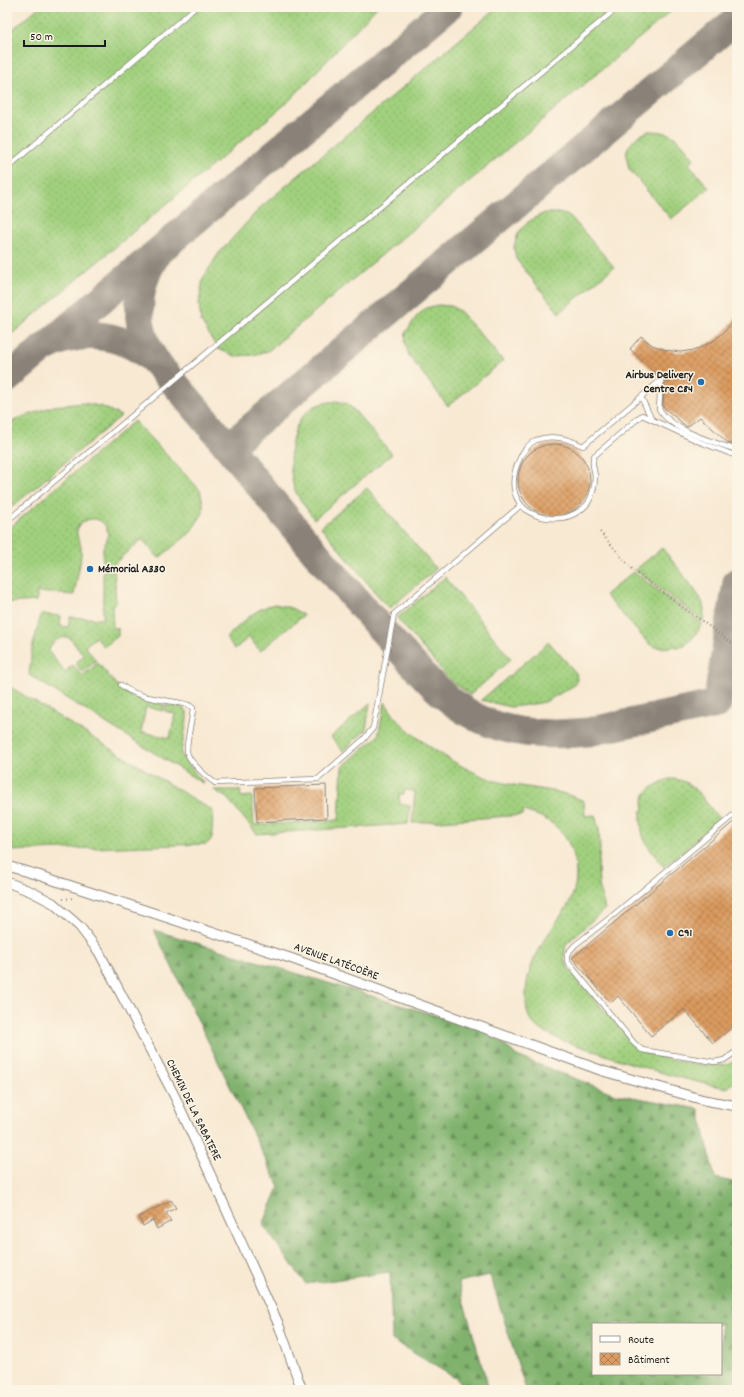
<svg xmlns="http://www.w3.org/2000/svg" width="744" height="1397" font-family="Dekko,sans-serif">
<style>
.grass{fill:url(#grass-dots);stroke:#5e764d}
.forest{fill:url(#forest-firs);stroke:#4e6744;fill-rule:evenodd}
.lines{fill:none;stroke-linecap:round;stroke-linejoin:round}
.taxiway{stroke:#8a8278;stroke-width:29}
.building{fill:url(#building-cross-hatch)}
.lane-casing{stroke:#8a8278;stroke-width:6}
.street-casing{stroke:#8a8278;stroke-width:11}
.path{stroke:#8a8278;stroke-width:2;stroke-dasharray:1 3;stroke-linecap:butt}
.lane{stroke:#fff;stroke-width:4.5}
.street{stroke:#fff;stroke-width:9}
.poi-dot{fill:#1f6fb2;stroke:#fcf5e5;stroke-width:1.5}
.labels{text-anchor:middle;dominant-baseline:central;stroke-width:3;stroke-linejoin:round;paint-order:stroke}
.poi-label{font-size:12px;font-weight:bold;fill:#1c1c1c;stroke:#fcf5e5;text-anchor:start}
.street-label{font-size:12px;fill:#1c1c1c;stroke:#fcf5e5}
</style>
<defs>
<pattern id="grass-dots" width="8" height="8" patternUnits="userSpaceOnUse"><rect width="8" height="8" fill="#a1d07e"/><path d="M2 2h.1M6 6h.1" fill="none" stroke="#8ab26c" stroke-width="1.8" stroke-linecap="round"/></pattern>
<pattern id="forest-firs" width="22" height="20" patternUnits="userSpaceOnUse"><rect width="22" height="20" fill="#80b26d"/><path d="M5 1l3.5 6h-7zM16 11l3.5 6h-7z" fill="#689059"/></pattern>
<pattern id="building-cross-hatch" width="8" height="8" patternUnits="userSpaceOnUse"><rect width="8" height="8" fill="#dc9b60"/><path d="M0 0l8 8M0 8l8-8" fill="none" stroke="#b27e4e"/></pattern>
</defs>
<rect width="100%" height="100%" fill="#fcf5e5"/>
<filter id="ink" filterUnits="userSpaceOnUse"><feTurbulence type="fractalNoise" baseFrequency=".025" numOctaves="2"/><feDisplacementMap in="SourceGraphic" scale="8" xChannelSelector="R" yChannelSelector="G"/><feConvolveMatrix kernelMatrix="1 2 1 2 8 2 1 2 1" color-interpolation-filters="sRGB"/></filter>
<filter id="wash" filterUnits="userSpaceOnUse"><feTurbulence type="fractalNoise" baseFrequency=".012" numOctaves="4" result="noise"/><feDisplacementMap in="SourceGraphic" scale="16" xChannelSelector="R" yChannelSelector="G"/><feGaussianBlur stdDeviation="0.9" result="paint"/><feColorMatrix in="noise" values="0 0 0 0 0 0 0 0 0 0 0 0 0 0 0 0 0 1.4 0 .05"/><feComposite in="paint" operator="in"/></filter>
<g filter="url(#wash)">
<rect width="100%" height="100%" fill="#f8e9d3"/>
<g class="grass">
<path d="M39,7h338l-88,94 -282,237v-304z"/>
<path d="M498,7h178l-408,344 -15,4 -18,1 -17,-7 -17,-27 -2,-18 4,-26 16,-25 42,-46z"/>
<path d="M648,131c27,0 31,9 46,28l-5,5 20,24 -38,31 -42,-50 -3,-13 2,-9 9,-10z"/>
<path d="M545,213h13l12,3 44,51 -55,46 -43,-54 -2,-12 4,-14 10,-11 10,-6z"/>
<path d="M438,305l13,1 10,6 42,49 -55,45 -39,-50 -4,-14 1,-10 11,-16 9,-8z"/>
<path d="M337,401l10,3 7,6 38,44 -78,65c-6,-9 -17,-22 -20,-31 -7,-26 -6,-68 21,-82 7,-3 14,-4 22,-5z"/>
<path d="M84,403l19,4 18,9 -114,95v-86l12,-7 35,-12z"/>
<path d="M134,421l66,69 3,13v10l-13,20 -31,25 -17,-19 -28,25 2,40 -4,1 1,23h5v8l-14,11 -8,-10 -11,9 11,15 -14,11 -7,-9 9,-7 -15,-19c-10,0 -19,5 -20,15l16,20 8,-7 9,11 16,-13 22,26 12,8 32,8 -1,6 -17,-4 -5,25 29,6 5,-24 -10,-3 1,-6 16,2 5,4c1,14 -5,29 -6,44l23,29 -175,-109 3,-26 9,-35 20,2 -1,10 8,1 2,-10 33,2v-72c14,-17 -5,-37 -21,-24 -11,9 -1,18 -1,25 1,12 -5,34 -7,47l-37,-3v9l-30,2v-73z"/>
<path d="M367,488l69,81 -47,40 -68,-82z"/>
<path d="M662,548l25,31 15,22 2,8 -1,12 -68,-51z"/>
<path d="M633,572l69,51c-5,12 -12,20 -24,25l-2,-2c-10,2 -18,3 -27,-2l-44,-49z"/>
<path d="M445,577l66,82 -41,36 -20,-15 -53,-62z"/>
<path d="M275,604l16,4 13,7 -44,36 -11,-14 -14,12 -9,-11c14,-13 28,-30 49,-34z"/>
<path d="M549,642l27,31 1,7 -4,6 -28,16 -17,3 -18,2 -29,-7z"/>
<path d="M7,685l206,126 -1,26 -2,4 -4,3 -199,7z"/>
<path d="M385,702c4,6 8,13 13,18 22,24 74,56 106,63 26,6 56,6 80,18l1,15 10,-1 4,14 1,20 -2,20 1,16 6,24 -39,35 -2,15 5,10 69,81c20,8 62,17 84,15 5,0 11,-3 15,-5v20l-10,8c-45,-8 -93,-23 -136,-38 -13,-5 -28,-8 -40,-15 -8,-4 -17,-8 -21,-16 -4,-7 -4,-16 -4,-24 0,-28 15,-51 31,-74 4,-6 10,-13 13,-20 14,-29 3,-69 -27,-83 -6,-3 -13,-5 -20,-7v4l-111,8 3,-32 -11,-1v4h-5l1,10 10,2 -2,18 -151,10 -30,-36 -13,-8h26l1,7 11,-1 2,29 85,-5 3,-53 36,-31z"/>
<path d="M370,703l-4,27 -23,21 -12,-14z"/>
<path d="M669,779c3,0 7,0 10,1 16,3 31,28 41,40l-56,47c-18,-23 -24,-26 -23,-56h3c0,-3 -1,-7 -1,-10 2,-13 16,-18 26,-22z"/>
</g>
<path class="forest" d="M154,930l336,102 27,24 98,38 84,15 16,69 22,5v207h-211l-36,-115 -32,7 31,108h-26l-6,-11 -65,-39 -2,-68 -84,12 -43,-59 16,-38zM593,1324h128v50h-128z"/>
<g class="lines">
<g class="taxiway">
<path d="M155,257c-21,34 -21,74 2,106"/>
<path d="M42,349c36,-21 77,-17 109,9 37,38 70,81 104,122 35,43 71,85 107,127 13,15 26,30 40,45 22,24 44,50 74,65 34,18 75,19 112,15l129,-28 20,-122"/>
<path d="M7,379l441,-372"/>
<path d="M228,447l509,-428"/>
</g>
</g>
<g id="blocks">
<g class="building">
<path d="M737,316v130l-9,-3 -28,-26 -13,10 -24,-20 1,-22 2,-1 -1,-2 -1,-4 -2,-2 -3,1 -29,-28 11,-13 11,9 14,5 14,2 15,-2 20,-10 11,-10z"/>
<circle cx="554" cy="480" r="36"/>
<path d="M326,785l1,33 -70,4 -2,-34z"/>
<path d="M737,819v204l-24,20 -29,-34 -33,27 -33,-40 -7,7 -39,-45z"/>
<path d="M171,1200l5,8 -10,5 5,8 -14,8 -4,-9 -10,6 -4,-9z"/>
</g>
</g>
</g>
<g filter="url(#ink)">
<use href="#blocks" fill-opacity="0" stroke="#8a8278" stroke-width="1"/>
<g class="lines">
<defs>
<g id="lane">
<path d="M7,168l189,-161"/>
<path d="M661,380l-78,66c-14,-7 -31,-12 -47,-6 -7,4 -13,11 -16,18 -17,34 1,63 39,60 10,0 23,-7 29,-15 4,-7 7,-18 7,-27 -1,-8 -4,-13 -1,-20l48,-41 58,27 37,14"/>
<path d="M661,380l-2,29c13,22 55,33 78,41"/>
<path d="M641,397l10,21"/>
<path d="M7,521l611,-514"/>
<path d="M121,685c14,12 37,14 54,17 7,2 13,1 18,6 0,10 -9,40 -5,47 3,8 20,23 27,28l103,-4 46,-40 9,-11 21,-114 126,-108"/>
<path d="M737,812l-126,105 -36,28 -8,9v7l67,82 8,7 73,12 9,-2 13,-9"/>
</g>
<g id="street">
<path d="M7,866l31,9 252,83 313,113 101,29 33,6"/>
<path d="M7,882l25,10 21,11 27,24 19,25 76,145 103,226 24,67"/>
</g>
</defs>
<use href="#lane" class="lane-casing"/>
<use href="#street" class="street-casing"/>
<g class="path">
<path d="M600,532l34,39 103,76"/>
<path d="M63,899l12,-1"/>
</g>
<use href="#lane" class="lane"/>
<use href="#street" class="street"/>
</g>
</g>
<g class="poi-dot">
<circle cx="701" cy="382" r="4"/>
<circle cx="90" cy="569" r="4"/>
<circle cx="670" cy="933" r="4"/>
</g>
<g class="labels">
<g class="poi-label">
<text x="693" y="375" text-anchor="end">Airbus Delivery<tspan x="693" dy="14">Centre C84</tspan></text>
<text x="98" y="569">Mémorial A330</text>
<text x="678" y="933">C91</text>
</g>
<g class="street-label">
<text transform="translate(336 962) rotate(20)">AVENUE LATÉCOÈRE</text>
<text transform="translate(193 1110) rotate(64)">CHEMIN DE LA SABATERE</text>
</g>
</g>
<rect width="744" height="1397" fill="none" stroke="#fcf5e5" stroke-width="24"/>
<rect x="592" y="1323" width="130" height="52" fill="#fcf5e5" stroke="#a29e95"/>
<rect x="600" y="1336" width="20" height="6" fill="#ffffff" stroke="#a29e95"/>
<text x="628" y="1343" font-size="12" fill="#1c1c1c">Route</text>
<rect x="600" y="1353" width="20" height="12" fill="url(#building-cross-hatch)" stroke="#a29e95"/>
<text x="628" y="1363" font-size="12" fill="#1c1c1c">Bâtiment</text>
<path d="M24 40v6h81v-6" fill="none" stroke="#1c1c1c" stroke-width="2"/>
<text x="30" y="40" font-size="12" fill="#1c1c1c" stroke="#fcf5e5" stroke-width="3" paint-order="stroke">50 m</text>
</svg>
